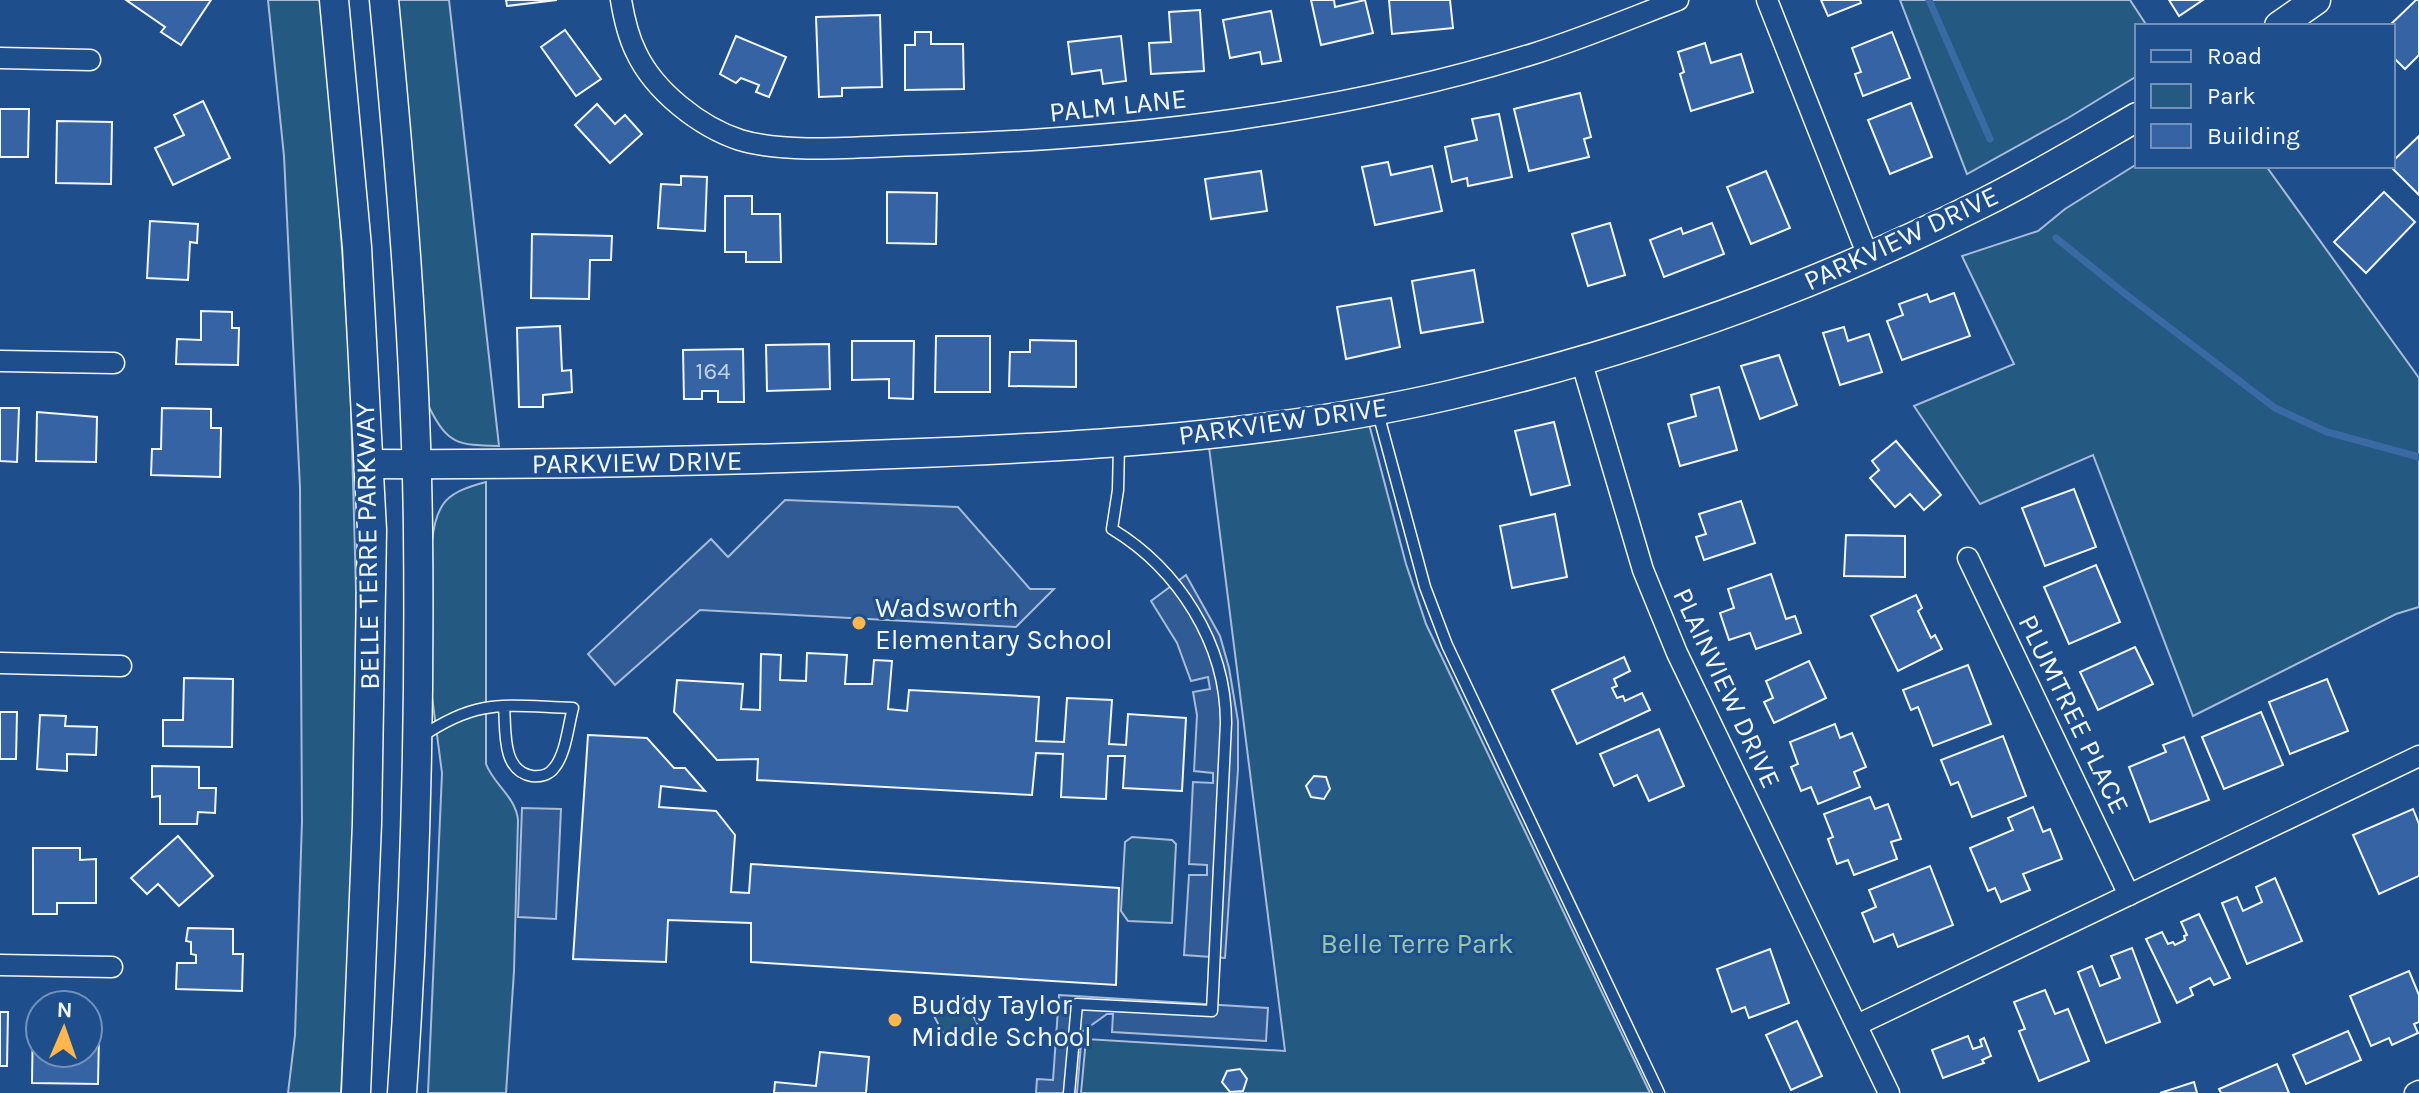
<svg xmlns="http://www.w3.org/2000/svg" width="2419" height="1093" font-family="Karla,sans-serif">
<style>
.green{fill:#245a82;stroke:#a8bbd7;stroke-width:2}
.parking{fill:#305b95;stroke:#a8bbd7;stroke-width:2}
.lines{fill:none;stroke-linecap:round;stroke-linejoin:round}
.stream{stroke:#3b69a3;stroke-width:7}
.building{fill:#3563a3;stroke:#f2f6ff;stroke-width:2}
.lane-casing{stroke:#f2f6ff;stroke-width:13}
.street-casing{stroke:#f2f6ff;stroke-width:23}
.secondary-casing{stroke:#f2f6ff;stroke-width:31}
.lane{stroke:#1f4e8c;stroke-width:10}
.street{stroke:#1f4e8c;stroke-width:20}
.secondary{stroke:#1f4e8c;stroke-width:28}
.poi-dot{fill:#ffb74d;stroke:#1f4e8c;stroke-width:3}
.labels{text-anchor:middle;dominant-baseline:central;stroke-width:6;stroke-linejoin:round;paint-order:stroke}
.number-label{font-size:24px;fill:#c3d1e8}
.street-label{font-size:28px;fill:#f2f6ff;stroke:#1f4e8c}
.poi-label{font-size:28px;fill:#f2f6ff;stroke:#1f4e8c;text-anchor:start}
.park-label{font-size:28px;fill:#97c8a6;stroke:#1f4e8c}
</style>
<rect width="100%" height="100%" fill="#1f4e8c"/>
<g class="green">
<path d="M268,0h53l17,188 12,183 6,220 -1,232 -14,270h-53l7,-58 7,-214 -2,-333 -16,-332z"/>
<path d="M396,0h53l50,446c-41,-1 -51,-1 -70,-39z"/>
<path d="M1900,0h230l17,26h-10v50l-69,42 -101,56z"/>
<path d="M2137,164v2h129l153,212v229l-23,7 -203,102 -100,-261 -113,49 -66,-98 100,-42 -52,-108 76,-25 27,-22z"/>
<path d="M1369,424l37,140 20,60 224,469h-569l5,-54 199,12 -76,-604z"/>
<path d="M486,482v282c8,21 30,33 32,56l-4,151 -8,122h-78l14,-320 -11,-84 1,-147c4,-41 16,-50 54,-60z"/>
<path d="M1132,837l40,3 4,4 -4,79 -44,-2 -7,-10 4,-69z"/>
<path d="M964,998l15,29 -31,16 -15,-29z"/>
</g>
<g class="parking">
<path d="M785,500l173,7 72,82h24l-38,38 -316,-17 -85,75 -27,-31 123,-115 17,18z"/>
<path d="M1186,575l34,61 9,32 9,53v48l-13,189 -41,-3 5,-80h18v-10l-18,-1 4,-82 20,1v-10l-19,-2 3,-56 -4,-23 17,-3 -2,-12 -17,4 -14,-38 -26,-42z"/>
<path d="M522,808l39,1 -5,110 -38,-2z"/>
<path d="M1059,995l209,13 -2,33 -154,-9 1,-18h-6l-25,18 -5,61h-41l1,-14 16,1z"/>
</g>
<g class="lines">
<g class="stream">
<path d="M1929,0l61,139"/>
<path d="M2056,238l68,55 151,115 52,24 92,25"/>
</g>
</g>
<g class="building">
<path d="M126,0h85l-30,45 -20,-13 4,-5z"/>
<path d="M506,0h51l-50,6z"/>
<path d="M1311,0h23l1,7 30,-7 8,33 -52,12z"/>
<path d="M1389,0h61l3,28 -61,6z"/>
<path d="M1821,0h39l1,3 -33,13z"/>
<path d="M2169,0h34l-24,16z"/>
<path d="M2416,0h3v55l-14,14 -12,-12v-31h-4z"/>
<path d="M1200,10l4,61 -53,3 -2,-31 22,-1 -2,-30z"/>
<path d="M1271,11l10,50 -19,3 -2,-12 -30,6 -7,-38z"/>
<path d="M880,15l2,72 -40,1v8l-23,1 -3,-80z"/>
<path d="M565,30l36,49 -25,17 -35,-49z"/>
<path d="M915,32h16v12h32l1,45 -59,1v-45h10z"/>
<path d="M1892,32l18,46 -47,18 -8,-22 6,-2 -9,-24z"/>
<path d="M736,36l50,21 -17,40 -13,-5 3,-7 -18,-7 -5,5 -16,-9z"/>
<path d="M1121,36l5,45 -23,3 -2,-14 -29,4 -4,-32z"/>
<path d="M1705,43l6,20 30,-9 12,38 -62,19 -11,-37 4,-2 -6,-20z"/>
<path d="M1580,93l11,44 -7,2 5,18 -60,14 -15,-62z"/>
<path d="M203,101l27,57 -57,27 -18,-37 29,-13 -10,-20z"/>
<path d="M1911,103l21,54 -42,17 -22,-54z"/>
<path d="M597,104l18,20 10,-9 17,19 -32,29 -35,-38z"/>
<path d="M0,109h29l-1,48h-28z"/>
<path d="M1499,114l13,63 -44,9 -1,-8 -15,4 -7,-35 32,-7 -5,-21z"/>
<path d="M57,121l55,1 -1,62 -55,-1z"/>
<path d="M2419,136v59l-29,-29h3v-5z"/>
<path d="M1388,162l3,13 41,-9 10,45 -67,14 -13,-58z"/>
<path d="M1261,171l6,40 -56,8 -6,-40z"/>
<path d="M1766,171l24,57 -39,16 -24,-57z"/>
<path d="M681,176l26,1 -2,54 -47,-3 3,-44 20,1z"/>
<path d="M887,192l50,1 -1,51 -49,-1z"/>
<path d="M2384,192l31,30 -49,51 -32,-31z"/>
<path d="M725,196h27v18h28l1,48h-35v-10h-21z"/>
<path d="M150,221l48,3 -1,19 -7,-1 -2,38 -41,-2z"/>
<path d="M1610,223l15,52 -37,11 -16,-52z"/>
<path d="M1712,223l12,31 -60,23 -14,-37 31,-12 2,6z"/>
<path d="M532,234l80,2 -1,24h-21l-1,39 -58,-1z"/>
<path d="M1474,270l9,52 -62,11 -9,-52z"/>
<path d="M1954,293l16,43 -68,24 -15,-39 16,-6 -4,-11 28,-10 3,8z"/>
<path d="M1391,298l9,49 -54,12 -9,-52z"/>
<path d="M201,311l31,1v16h7l-1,37 -62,-1 1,-25 24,1z"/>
<path d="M560,326l2,45 9,-1 1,22 -29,3v12h-24l-2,-79z"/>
<path d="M1844,327l4,14 21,-7 13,38 -42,13 -17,-52z"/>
<path d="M936,336h54v56h-55z"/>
<path d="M1030,340l46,1v46l-67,-1 1,-34h20z"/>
<path d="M852,341h62l-1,58 -24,-1v-19l-37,1z"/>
<path d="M829,344l1,45 -63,2 -1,-46z"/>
<path d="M743,349l1,53h-26v-11h-16v8h-18l-1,-49z"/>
<path d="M1779,355l18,50 -37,14 -19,-53z"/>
<path d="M1719,387l18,63 -57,16 -12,-42 28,-8 -5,-21z"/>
<path d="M0,408h19l-2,54 -17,-1z"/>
<path d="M162,408l49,1v19h10l-1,49 -69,-2 1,-26h9z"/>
<path d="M37,412l60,5 -1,45 -60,-1z"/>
<path d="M1554,422l16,63 -39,10 -16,-64z"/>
<path d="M1896,441l45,54 -17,15 -14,-16 -15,13 -25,-29 9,-8 -7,-9z"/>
<path d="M2074,489l22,58 -51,19 -23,-58z"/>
<path d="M1741,501l14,42 -51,17 -8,-23 10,-3 -7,-20z"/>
<path d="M1555,514l12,63 -55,11 -12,-62z"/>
<path d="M1846,535l59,1v41l-61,-1z"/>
<path d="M2096,565l24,57 -51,22 -25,-57z"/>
<path d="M1771,574l15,45 9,-3 6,17 -45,16 -6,-16 -21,7 -9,-27 14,-5 -6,-19z"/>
<path d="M1916,595l6,13 -4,3 13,27 4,-3 7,14 -44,22 -27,-55z"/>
<path d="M2135,647l18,37 -55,26 -18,-38z"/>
<path d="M807,653l40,2 -2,29h27l2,-24 18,1 -4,48 19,2 2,-21 130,7 -3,44 28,1 3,-44 45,2 -3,44 17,1 2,-31 58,4 -4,73 -59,-3 2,-32h-17l-2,43 -45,-2 2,-43 -27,-1 -4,42 -275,-15 1,-21 -41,1 -43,-48 3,-32 66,4 -2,25 19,1 1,-56 20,1 -1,25 26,1z"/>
<path d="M1624,657l6,14 -16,8 3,7 -5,2 5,10 6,-2 2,5 17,-8 8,17 -73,34 -25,-54z"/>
<path d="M1809,661l17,37 -52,25 -10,-21 9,-4 -7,-17z"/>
<path d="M1968,665l23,59 -58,22 -15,-39 -7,3 -8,-20z"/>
<path d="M184,678l49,1 -1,68 -69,-1v-26h20z"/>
<path d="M2327,679l21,52 -58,23 -21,-52z"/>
<path d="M0,712h17l-1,47h-16z"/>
<path d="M2261,712l22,53 -59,24 -22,-52z"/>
<path d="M40,715l26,1 -1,10 32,1 -1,28 -29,-1v17l-30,-2z"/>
<path d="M1835,724l5,14 12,-5 14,34 -12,5 6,15 -42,17 -7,-17 -10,4 -10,-24 7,-3 -8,-22z"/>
<path d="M1659,729l25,57 -35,15 -12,-26 -23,11 -14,-32z"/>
<path d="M588,735l59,3 27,30h11l20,23 -44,-5 -2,21 57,4 19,24 -4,57 18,1 2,-29 368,24 -3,97 -365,-23v-39l-83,-3 -2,42 -93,-3z"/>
<path d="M2003,736l23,60 -54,21 -14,-35 -7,3 -10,-25z"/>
<path d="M2184,737l25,63 -59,22 -21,-55 37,-15 -3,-7z"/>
<path d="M152,766l47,1v21h17l-1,25 -17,-1 -1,12h-37v-28l-8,1z"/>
<path d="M1314,776l12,1 4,12 -6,10 -13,-2 -5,-11z"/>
<path d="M1870,797l5,12 13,-5 13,35 -10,3 6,17 -43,16 -6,-15 -11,4 -9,-25 5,-2 -9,-23z"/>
<path d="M2033,807l10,25 7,-3 12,30 -39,15 7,16 -29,12 -6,-14 -7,3 -18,-43 43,-18 -5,-12z"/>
<path d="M2413,809l6,15v52l-40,18 -26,-59z"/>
<path d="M178,836l35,40 -34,30 -21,-22 -11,10 -16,-16z"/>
<path d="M33,848h47v12l16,-1v44h-39v11h-24z"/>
<path d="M1930,866l23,59 -55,22 -5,-13 -19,8 -12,-29 14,-6 -7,-17z"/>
<path d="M2275,878l27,63 -55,23 -25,-61 15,-6 6,14 19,-9 -6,-15z"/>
<path d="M2199,914l31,64 -16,7 -4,-7 -20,10 3,7 -16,8 -31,-64 16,-7 6,12 5,-2 2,3 10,-5 -1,-4 3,-1 -6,-13z"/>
<path d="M188,928l45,1v25h10l-1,37 -66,-2 1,-26h19v-8l-5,-1v-12l-5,-1z"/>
<path d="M2132,948l28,74 -54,21 -28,-71 14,-6 8,20 20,-8 -9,-22z"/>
<path d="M1770,949l19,54 -40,15 -4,-11 -13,5 -15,-43z"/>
<path d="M2409,971l10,24v27l-5,2 4,9 -26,12 -3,-7 -18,8 -21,-50z"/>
<path d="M2045,990l10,24 13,-5 21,52 -50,20 -20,-50 6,-2 -11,-27z"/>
<path d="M0,1012h8l-1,54h-7z"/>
<path d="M33,1015h7v38h48v-18l11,1 -1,48 -66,-1z"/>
<path d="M1797,1021l25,55 -31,14 -25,-55z"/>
<path d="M2348,1031l13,29 -55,24 -13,-29z"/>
<path d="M1968,1036l5,13 9,-3 -2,-6 4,-2 7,18 -9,4 2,3 -41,15 -11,-28z"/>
<path d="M820,1052l49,5 -3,36h-92l1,-11 41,4z"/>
<path d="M2277,1064l12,29h-68l-2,-4z"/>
<path d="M1240,1069l7,10 -4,12 -13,1 -8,-10 5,-11z"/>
<path d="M2194,1082l3,11h-37z"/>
</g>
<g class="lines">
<defs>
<g id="lane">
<path d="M1378,413l47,174 22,58 212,448"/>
<path d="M421,737c58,-40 86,-31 152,-29 -5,18 -7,46 -19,60 -5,7 -14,9 -22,8 -31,-5 -26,-47 -28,-70"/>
<path d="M1069,1093l8,-89 135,7 14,-288c0,-80 -48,-154 -114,-194l6,-39 1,-45"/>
</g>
<g id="street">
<path d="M621,0c3,18 7,36 15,52 18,39 64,75 104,88 50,15 128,6 181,5 209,-6 415,-30 615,-92 48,-15 95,-35 142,-53"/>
<path d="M1767,0l101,256"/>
<path d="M0,58l90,2"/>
<path d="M1581,360l62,210 34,83 212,440"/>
<path d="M0,361l114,2"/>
<path d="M1968,558l161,337"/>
<path d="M0,663l121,3"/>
<path d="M0,965l112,2"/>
<path d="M1857,1025l562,-269"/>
<path d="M2415,1093l4,-2"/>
</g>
<g id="secondary">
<path d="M334,0l23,247 15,283 -5,293 -11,270"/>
<path d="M384,0c17,176 32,354 34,531 2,188 -3,375 -16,562"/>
<path d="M2279,26l37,-26"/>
<path d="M371,464c174,1 349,-3 523,-10 186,-7 375,-17 556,-59 185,-43 366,-108 535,-193 52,-26 102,-56 152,-85"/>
</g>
</defs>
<use href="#lane" class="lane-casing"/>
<use href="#street" class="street-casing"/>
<use href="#secondary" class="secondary-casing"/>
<use href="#lane" class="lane"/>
<use href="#street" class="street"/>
<use href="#secondary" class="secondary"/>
</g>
<g class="poi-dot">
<circle cx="859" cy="623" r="8"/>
<circle cx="895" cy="1020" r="8"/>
</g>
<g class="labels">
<g class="number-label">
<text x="713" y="371">164</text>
</g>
<g class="street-label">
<text transform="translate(1118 105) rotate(-6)">PALM LANE</text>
<text transform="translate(1901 238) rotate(-25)">PARKVIEW DRIVE</text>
<text transform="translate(1283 421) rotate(-8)">PARKVIEW DRIVE</text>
<text transform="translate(637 462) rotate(-1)">PARKVIEW DRIVE</text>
<text transform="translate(367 546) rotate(-91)">BELLE TERRE PARKWAY</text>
<text transform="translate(1727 688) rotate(65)">PLAINVIEW DRIVE</text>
<text transform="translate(2074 714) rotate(64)">PLUMTREE PLACE</text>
</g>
<g class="poi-label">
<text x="875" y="607">Wadsworth<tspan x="875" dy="32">Elementary School</tspan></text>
<text x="911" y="1004">Buddy Taylor<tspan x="911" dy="32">Middle School</tspan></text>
</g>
<g class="park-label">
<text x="1417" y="943">Belle Terre Park</text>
</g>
</g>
<rect x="2135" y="24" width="260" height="144" fill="#1f4e8c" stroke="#7391ba" stroke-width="2"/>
<rect x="2151" y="50" width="40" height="12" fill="#1f4e8c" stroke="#7391ba" stroke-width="2"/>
<text x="2207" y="64" font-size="24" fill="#f2f6ff">Road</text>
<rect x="2151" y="84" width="40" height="24" fill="#245a82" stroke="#7391ba" stroke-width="2"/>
<text x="2207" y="104" font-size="24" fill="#f2f6ff">Park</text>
<rect x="2151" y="124" width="40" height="24" fill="#3563a3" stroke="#7391ba" stroke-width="2"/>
<text x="2207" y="144" font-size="24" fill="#f2f6ff">Building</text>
<g transform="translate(64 1029) rotate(2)"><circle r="38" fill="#1f4e8c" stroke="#7391ba" stroke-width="2"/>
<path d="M0-6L14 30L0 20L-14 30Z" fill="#ffb74d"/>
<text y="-12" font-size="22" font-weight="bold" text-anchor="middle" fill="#f2f6ff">N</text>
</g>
</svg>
